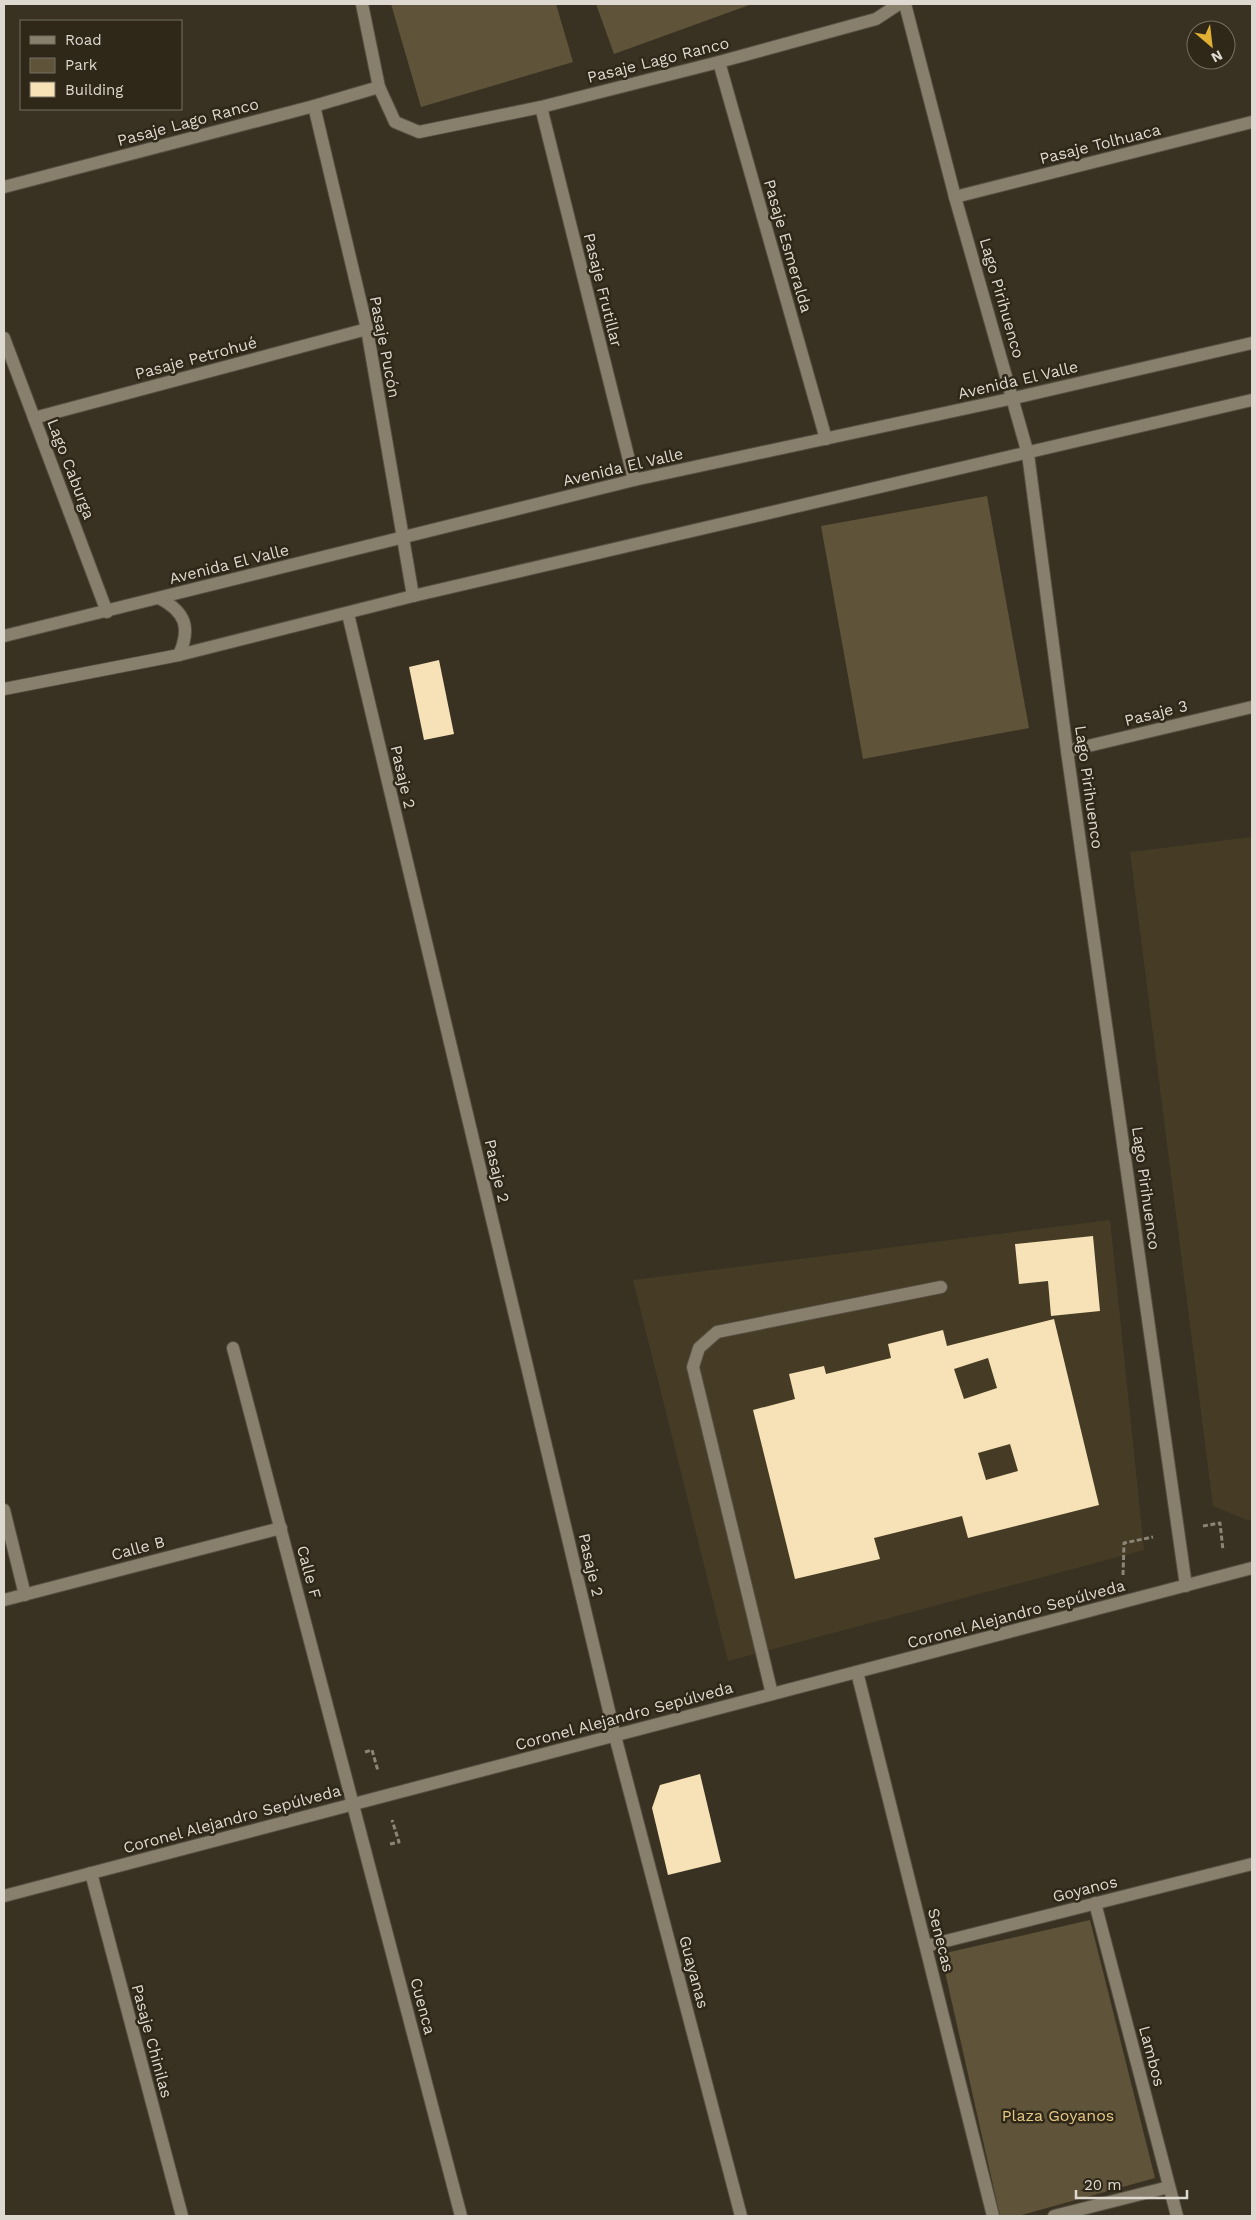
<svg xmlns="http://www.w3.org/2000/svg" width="1256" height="2220" font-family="'Work Sans',sans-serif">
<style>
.built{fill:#463c25}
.green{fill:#5f5439}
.building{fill:#f6e2b6;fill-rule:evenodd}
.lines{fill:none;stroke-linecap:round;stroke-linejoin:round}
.lane-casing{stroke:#564f42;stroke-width:14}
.street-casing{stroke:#564f42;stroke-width:14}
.secondary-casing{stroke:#564f42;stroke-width:14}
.path{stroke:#8b8578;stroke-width:3;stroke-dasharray:5 2.5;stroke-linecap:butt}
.lane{stroke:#887f6d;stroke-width:12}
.street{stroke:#887f6d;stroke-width:12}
.secondary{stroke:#887f6d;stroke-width:12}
.labels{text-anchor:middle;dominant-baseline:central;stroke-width:5;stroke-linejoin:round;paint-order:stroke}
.street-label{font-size:16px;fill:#ded9d0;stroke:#2f2819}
.park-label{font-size:16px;fill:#e7c987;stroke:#2f2819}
</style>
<rect width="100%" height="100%" fill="#393222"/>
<g class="built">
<path d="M1252,837v682l-5,1 -34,-14 -83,-654z"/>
<path d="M1110,1220l34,330 -416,111 -95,-381z"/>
</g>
<g class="green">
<path d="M391,4h165l17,58 -152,45z"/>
<path d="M596,4h156l-138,50z"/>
<path d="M987,496l42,232 -166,31 -42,-233z"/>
<path d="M1090,1920l65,258 -137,38h-18l-59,-262z"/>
</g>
<g class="building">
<path d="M439,660l15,74 -30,6 -15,-73z"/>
<path d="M1093,1236l7,75 -49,5 -3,-35 -29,3 -4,-40z"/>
<path d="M1054,1319l45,186 -131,33 -6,-22 -88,22 6,21 -85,20 -42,-169 42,-11 -6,-25 35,-8 2,8 65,-16 -3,-14 55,-14 4,16zM988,1358l9,30 -33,11 -10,-30zM1010,1444l8,27 -32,9 -8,-27z"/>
<path d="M700,1774l21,88 -53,13 -16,-67 8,-23z"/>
</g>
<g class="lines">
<defs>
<path id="lane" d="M772,1694l-79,-327 6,-19 18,-16 224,-45"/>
<g id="street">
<path d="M362,4l17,83 16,35 24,10 122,-25 178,-45 157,-43 23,-15"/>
<path d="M905,4l50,193 73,257 39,297 119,835"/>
<path d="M719,62l107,377"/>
<path d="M314,106l53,223 46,267"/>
<path d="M541,107l93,373"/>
<path d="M4,187l310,-81 65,-19"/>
<path d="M955,197l297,-75"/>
<path d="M4,338l103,274"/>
<path d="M34,418l333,-89"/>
<path d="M348,614l267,1122 126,480"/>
<path d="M1067,751l185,-44"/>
<path d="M233,1348l228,868"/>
<path d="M4,1510l21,85"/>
<path d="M4,1600l277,-72"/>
<path d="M857,1672l136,544"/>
<path d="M91,1873l91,343"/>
<path d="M1095,1903l82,313"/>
<path d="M926,1946l326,-82"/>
<path d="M1054,2216l115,-29"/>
</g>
<g id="secondary">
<path d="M159,598c27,14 32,30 20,57"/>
<path d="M4,636l630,-156 380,-82 238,-55"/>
<path d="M4,689l175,-34 234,-59 839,-196"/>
<path d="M4,1896l1248,-328"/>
</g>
</defs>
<use href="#lane" class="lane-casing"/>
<use href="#street" class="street-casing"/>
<use href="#secondary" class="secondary-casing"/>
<g class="path">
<path d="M1203,1526l17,-3 3,27"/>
<path d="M1123,1575l1,-32 29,-6"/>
<path d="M365,1752l7,-2 6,21"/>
<path d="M390,1844l9,-2 -7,-22"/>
</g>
<use href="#lane" class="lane"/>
<use href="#street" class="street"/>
<use href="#secondary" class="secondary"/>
</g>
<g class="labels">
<g class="street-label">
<text transform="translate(658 60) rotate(-14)">Pasaje Lago Ranco</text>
<text transform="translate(188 122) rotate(-15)">Pasaje Lago Ranco</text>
<text transform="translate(1100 144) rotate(-14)">Pasaje Tolhuaca</text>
<text transform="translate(788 246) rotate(74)">Pasaje Esmeralda</text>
<text transform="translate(603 290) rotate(76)">Pasaje Frutillar</text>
<text transform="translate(1002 298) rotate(74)">Lago Pirihuenco</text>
<text transform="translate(385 347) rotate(79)">Pasaje Pucón</text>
<text transform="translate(196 358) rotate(-15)">Pasaje Petrohué</text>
<text transform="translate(1018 380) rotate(-13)">Avenida El Valle</text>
<text transform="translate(623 467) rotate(-13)">Avenida El Valle</text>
<text transform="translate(71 469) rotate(69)">Lago Caburga</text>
<text transform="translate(229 564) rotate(-14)">Avenida El Valle</text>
<text transform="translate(1156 713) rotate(-14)">Pasaje 3</text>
<text transform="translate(403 777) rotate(77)">Pasaje 2</text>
<text transform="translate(1089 787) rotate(82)">Lago Pirihuenco</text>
<text transform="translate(497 1171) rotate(77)">Pasaje 2</text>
<text transform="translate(1146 1188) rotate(82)">Lago Pirihuenco</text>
<text transform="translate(138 1548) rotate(-15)">Calle B</text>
<text transform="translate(591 1565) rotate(77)">Pasaje 2</text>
<text transform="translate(309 1572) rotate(75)">Calle F</text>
<text transform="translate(1016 1614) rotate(-15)">Coronel Alejandro Sepúlveda</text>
<text transform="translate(624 1716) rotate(-15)">Coronel Alejandro Sepúlveda</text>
<text transform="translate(232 1819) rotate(-15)">Coronel Alejandro Sepúlveda</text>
<text transform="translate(1085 1889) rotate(-14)">Goyanos</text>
<text transform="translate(941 1940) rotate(76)">Senecas</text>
<text transform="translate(694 1972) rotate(75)">Guayanas</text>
<text transform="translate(423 2006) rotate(75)">Cuenca</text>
<text transform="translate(152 2041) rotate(75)">Pasaje Chinilas</text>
<text transform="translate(1152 2056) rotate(75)">Lambos</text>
</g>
<g class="park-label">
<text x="1058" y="2115">Plaza Goyanos</text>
</g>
</g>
<rect width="1256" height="2220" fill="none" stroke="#ded9d0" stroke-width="10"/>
<rect x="20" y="20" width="162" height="90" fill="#2f2819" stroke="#756f62"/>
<rect x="30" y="36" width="25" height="8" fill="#887f6d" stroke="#756f62"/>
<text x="65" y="45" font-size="15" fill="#ded9d0">Road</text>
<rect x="30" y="58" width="25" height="15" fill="#5f5439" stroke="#756f62"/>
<text x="65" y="70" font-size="15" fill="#ded9d0">Park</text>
<rect x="30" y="82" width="25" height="15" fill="#f6e2b6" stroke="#756f62"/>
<text x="65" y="95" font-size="15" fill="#ded9d0">Building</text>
<g transform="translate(1211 45) rotate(152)"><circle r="24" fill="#2f2819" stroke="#756f62"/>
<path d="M0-4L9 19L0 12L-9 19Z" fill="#e0b034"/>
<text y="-8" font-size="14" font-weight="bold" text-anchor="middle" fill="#ded9d0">N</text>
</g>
<path d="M1076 2190v8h111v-8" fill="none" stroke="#ded9d0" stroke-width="2.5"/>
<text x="1084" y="2190" font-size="15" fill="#ded9d0" stroke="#2f2819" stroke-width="4" paint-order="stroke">20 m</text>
</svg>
